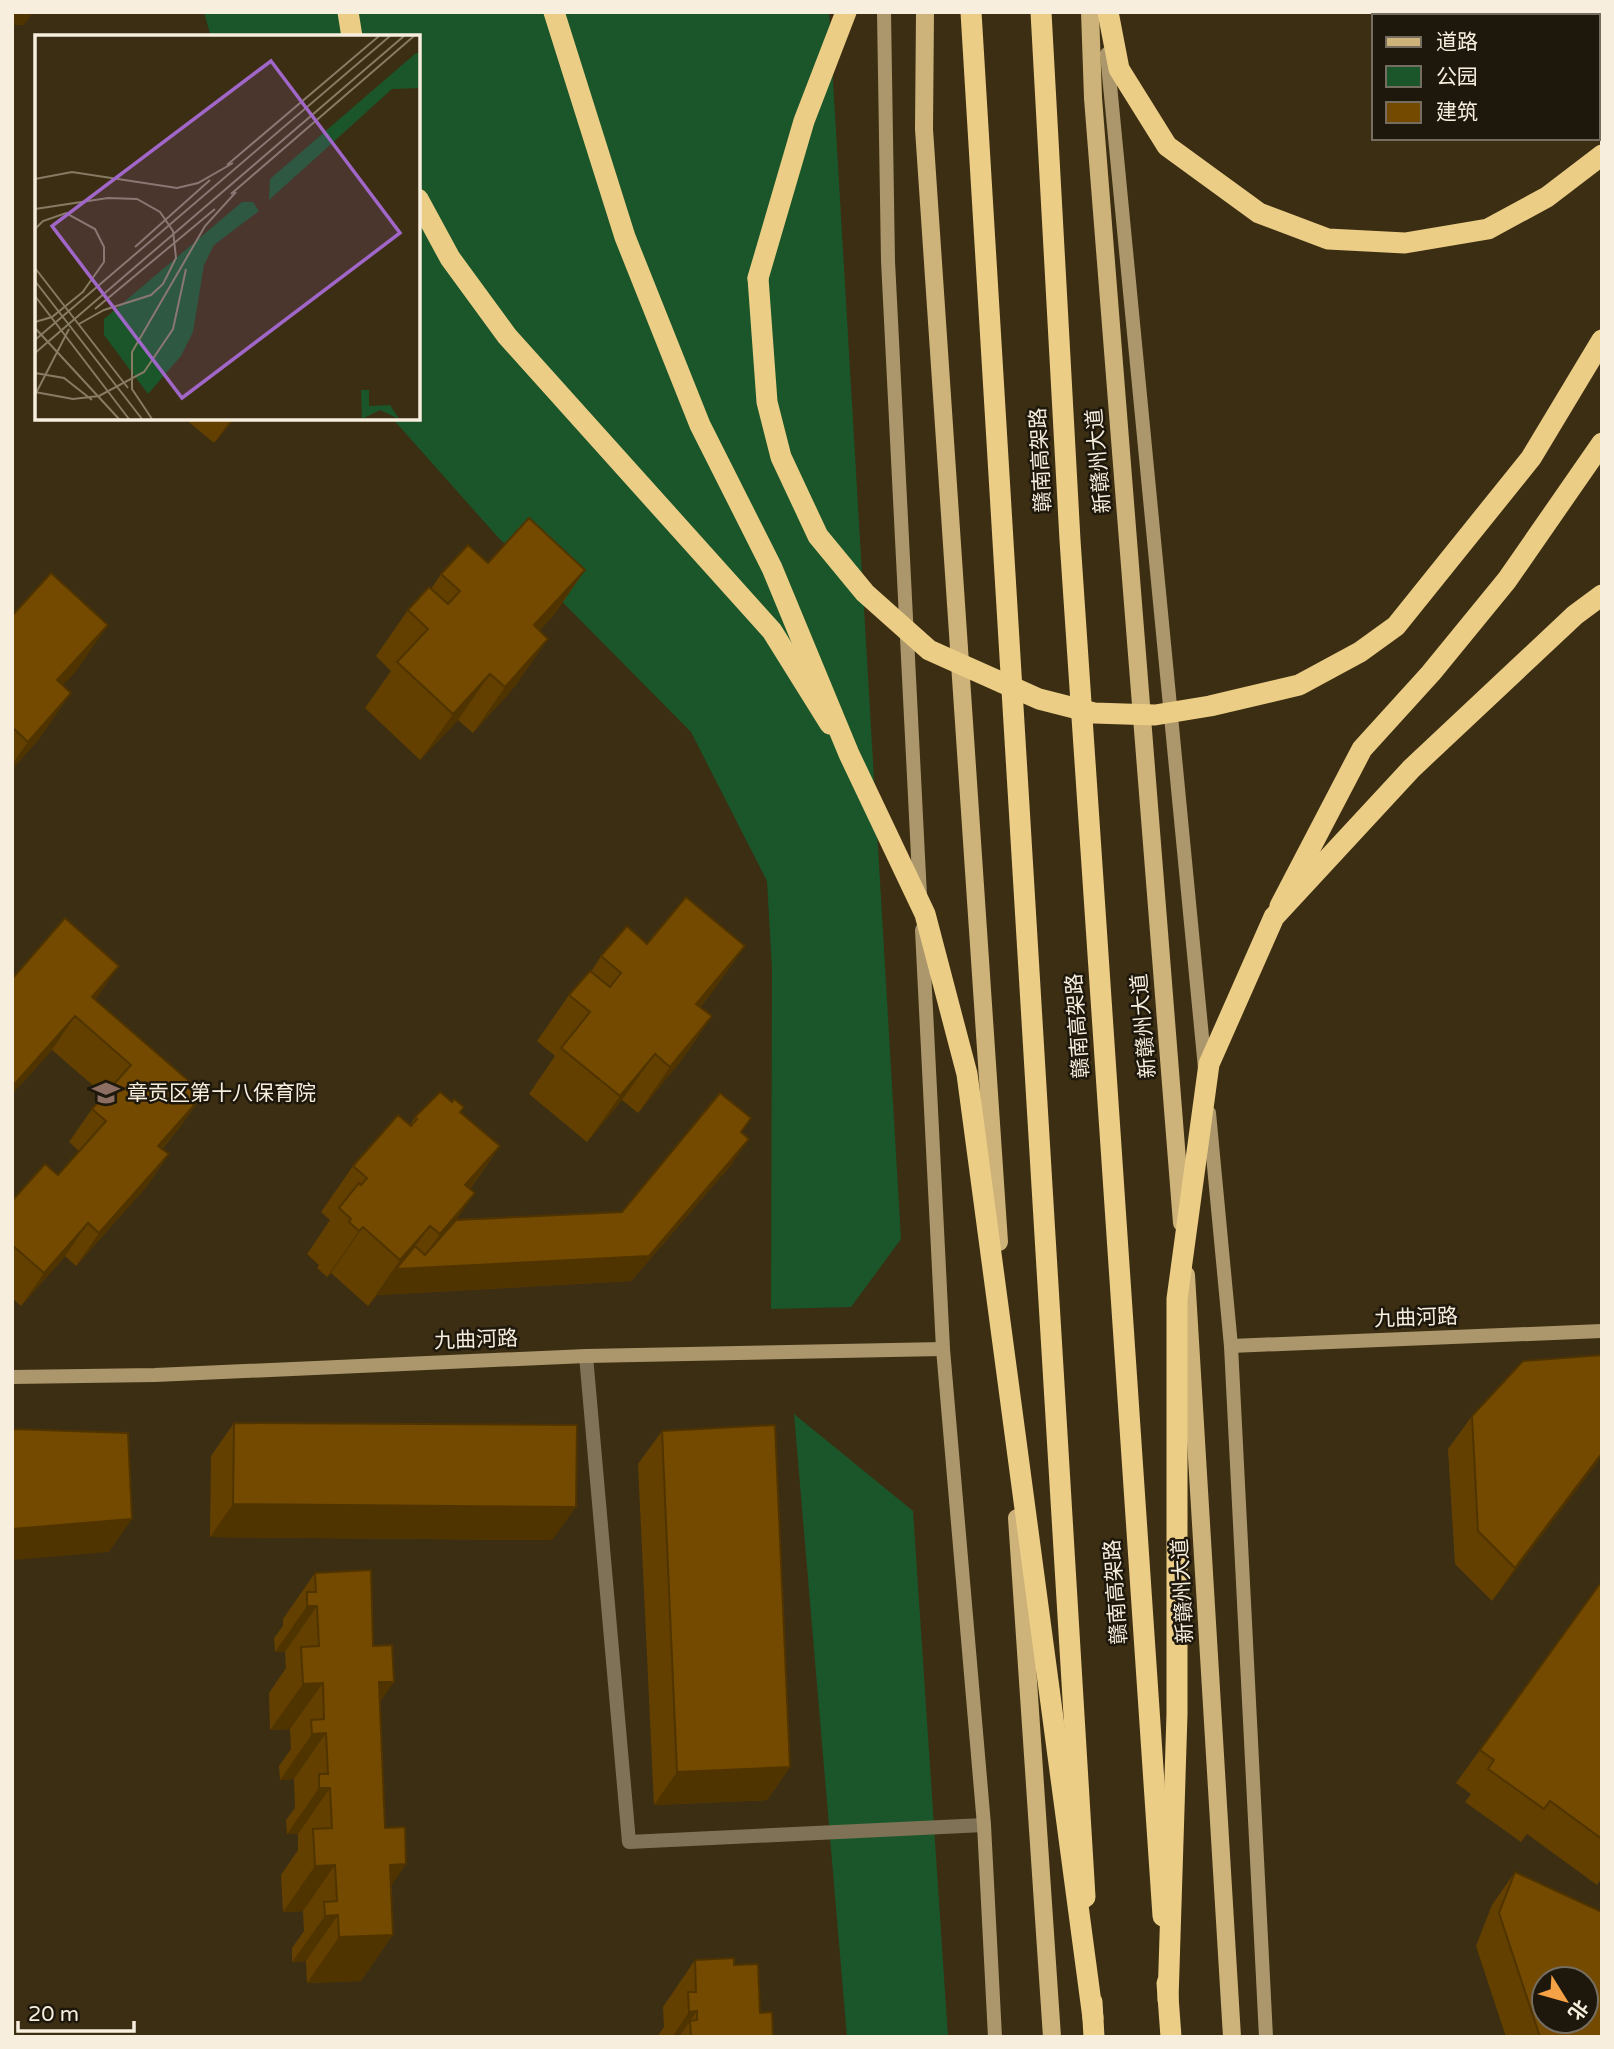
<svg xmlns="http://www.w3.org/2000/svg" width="1614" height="2049" font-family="'Varela Round','Noto Sans SC',sans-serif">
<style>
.green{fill:#1a562a}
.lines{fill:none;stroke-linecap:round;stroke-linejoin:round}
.lane{stroke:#7f7257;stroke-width:14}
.secondary{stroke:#ab976b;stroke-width:14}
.primary{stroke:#cdb379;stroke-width:18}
.highway{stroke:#eccd86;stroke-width:21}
.highway-bridge{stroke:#eccd86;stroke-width:21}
.wall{fill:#634000}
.shaded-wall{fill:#503400}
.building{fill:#734a00;stroke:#503400;stroke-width:2;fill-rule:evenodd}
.labels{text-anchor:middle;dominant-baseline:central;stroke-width:5;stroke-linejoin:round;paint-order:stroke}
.street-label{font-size:21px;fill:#f7eede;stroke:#1e180c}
.poi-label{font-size:21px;fill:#f7eede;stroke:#1e180c;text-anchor:start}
.inset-road{fill:none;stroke:#877b64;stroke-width:2}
.view{fill:#a066c8;fill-opacity:0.15;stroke:#a066c8;stroke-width:3.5}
.inset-edge{fill:none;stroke:#f7eede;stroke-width:3.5}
</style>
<rect width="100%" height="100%" fill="#3c2e13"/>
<g class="green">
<path d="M204,12h625l72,1227 -50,68 -80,2 1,-341 -5,-87 -76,-149 -195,-197 -104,-117h26v-381h-207z"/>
<path d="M794,1414l119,97 35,526h-101z"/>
</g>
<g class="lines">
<path class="lane" d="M586,1356l43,486 355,-17"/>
<g class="secondary">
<path d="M884,12l4,249 32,635"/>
<path d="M1107,54l98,1014"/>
<path d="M922,930l21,419 41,476 11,212"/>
<path d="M1209,1113l22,233 35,691"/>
<path d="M1231,1346l371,-15"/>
<path d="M12,1377l143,-2 431,-19 357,-7"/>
</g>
<g class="primary">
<path d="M925,12l-1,117 75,1113"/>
<path d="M1090,12l3,86 89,1125"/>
<path d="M1186,1275l46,762"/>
<path d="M1017,1518l35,519"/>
</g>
<g class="highway">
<path d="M348,12l4,25"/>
<path d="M971,12l114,1885"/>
<path d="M1041,12l29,528 93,1376"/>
<path d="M1108,12l11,57 48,77 92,67 69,26 77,4 83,-14 59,-32 55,-42"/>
<path d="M418,199l32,59 57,78 265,295 58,93"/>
<path d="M758,278l46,-157 42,-109"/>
<path d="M1280,906l82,-157 69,-76 76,-93 95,-137"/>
<path d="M1167,1983l4,54"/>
<path d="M1092,2002l2,35"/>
</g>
<g class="highway-bridge">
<path d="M554,12l71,225 75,188 72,143 77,186 76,160 42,160 126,944"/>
<path d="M758,278l9,124 14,55 37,79 47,57 64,57 110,49 55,14 61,2 55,-9 89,-21 61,-33 36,-26 135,-168 71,-118"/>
<path d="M1168,2000l9,-286v-415l32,-235 65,-147 137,-148 164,-154 27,-20"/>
</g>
</g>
<g class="wall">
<path d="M184,418h51l-21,25z"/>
<path d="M488,563l97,7 -32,46 -13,14 -24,55 -43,48 -15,-13 -38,40 -55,-52 26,-37 -15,-15 32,-46 23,-21 10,-15z"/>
<path d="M12,616l64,55 -14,14 -23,54 -27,30z"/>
<path d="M647,944l98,2 -33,46 -12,15 12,9 -32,46 -42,51 -16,-13 -35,42 -58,-48 26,-38 -18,-15 32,-46 22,-23 10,-16z"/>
<path d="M12,979l83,21 85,127 -18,22 7,5 -23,33 -70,79 -11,-10 -44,50 -9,-8v-97l46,-26 21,-24 -10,-9 23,-33 12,-14 -52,-45 -40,44z"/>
<path d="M460,1112l40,34 -30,43 -13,30 165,-7 119,-80 -10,33 -100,116 -253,14 1,-2 -11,13 -37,-33 -4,4 -10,-9 2,-3 -12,-11 23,-34 -9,-8 32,-46 57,-41 5,-8z"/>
<path d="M1602,1355v100l-110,146 -37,-37 -7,-115 24,-33z"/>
<path d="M234,1423l318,117 -342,-3 1,-81z"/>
<path d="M662,1431l128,336 -23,33 -113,5 -16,-341z"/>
<path d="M315,1573l58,73 7,56 5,126 6,58 -30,95 -54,2 -1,-22 -14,1v-14l12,-17 -1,-20 -20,1 -2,-37 17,-25v-16h-11l-1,-14 9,-12 -1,-29 -14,1 -1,-14 12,-17 -1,-20 -20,1 -1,-37 17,-25 -1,-16h-10l-1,-14 9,-12v-7z"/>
<path d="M1602,1581v297l-5,7 -70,-51 -6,8 -56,-40 6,-8 -15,-11z"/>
<path d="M1515,1872l87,165h-96l-30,-91 16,-41z"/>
<path d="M695,1960l39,5 39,72h-116l7,-10 -1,-20z"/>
</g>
<g class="shaded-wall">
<path d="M12,12h21l-9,13h-12z"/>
<path d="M232,418h3l-21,25z"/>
<path d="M585,570l-32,46 -51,55 32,-46z"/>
<path d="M108,625l-32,46 -51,55 32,-46z"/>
<path d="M548,639l-32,46 -43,48 32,-46z"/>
<path d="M490,674l-32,46 -38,40 33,-46z"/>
<path d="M71,693l-32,46 -27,30v-5l16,-22z"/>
<path d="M745,946l-33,46 -48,58 32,-46z"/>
<path d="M119,966l-23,33 -18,20 14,-22z"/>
<path d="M75,1016l-23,34 -40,44v-7z"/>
<path d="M712,1016l-32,46 -42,51 32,-46z"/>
<path d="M655,1054l-33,46 -35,42 33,-46z"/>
<path d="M204,1094l-24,33 -45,52 23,-33z"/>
<path d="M749,1139l-18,26 -100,116 -253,14 1,-2 -11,13 32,-46 30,-34 -31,43 17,-1 24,-34 35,-41 -32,46 206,17z"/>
<path d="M500,1146l-33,46 -34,39 32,-46z"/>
<path d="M169,1154l-23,33 -70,79 23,-33z"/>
<path d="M88,1223l-23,33 -44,50 23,-33z"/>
<path d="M363,1227l-32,46 -4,4 32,-46z"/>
<path d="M1602,1453v2l-7,11 -103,135 23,-33z"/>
<path d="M233,1504l343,3 -24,33 -342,-3z"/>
<path d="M132,1519l-23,33 -97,8v-31z"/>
<path d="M307,1606h10l-32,46h-10z"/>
<path d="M379,1682h15l-32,46z"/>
<path d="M323,1683l-33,46 -20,1 33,-46z"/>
<path d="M326,1733l-32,46 -14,1 32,-46z"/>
<path d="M790,1767l-23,33 -113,5 23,-33z"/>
<path d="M319,1788h11l-32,46h-11z"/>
<path d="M406,1864l-32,47 16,-46z"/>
<path d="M335,1865l-32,46 -20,1 32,-46z"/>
<path d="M338,1915l-32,46 -14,1 33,-46z"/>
<path d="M393,1935l-32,46 -54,2 32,-46z"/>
<path d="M697,2011l-18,26h-7l17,-25z"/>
</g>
<g class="building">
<path d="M529,518l56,52 -51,55 14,14 -43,48 -15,-13 -37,40 -56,-52 31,-33 -20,-19 21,-23 19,17 12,-13 -19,-17 27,-29 20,18z"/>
<path d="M51,573l57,52 -51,55 14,13 -43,49 -15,-14 -1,1v-113z"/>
<path d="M686,897l59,49 -49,58 16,12 -42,51 -15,-13 -35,42 -59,-48 29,-36 -21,-17 21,-24 20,16 11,-14 -20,-17 26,-30 20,18z"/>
<path d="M65,918l54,48 -27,31 112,97 -46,52 11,8 -70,79 -11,-10 -44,50 -32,-28v-44l33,-37 13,11 48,-54 -14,-12 39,-44 -56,-49 -63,71v-108z"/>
<path d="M440,1092l12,10 2,-3 10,8 -4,5 40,34 -35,39 10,8 -35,41 -10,-8 -30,34 -37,-33 -4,4 -10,-9 2,-3 -12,-11 20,-25 2,2 6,-7 -14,-12 45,-51 13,11 6,-7 -2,-2z"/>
<path d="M720,1093l31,25 -10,14 8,7 -100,117 -253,13 19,-23 10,9 31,-35 166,-8z"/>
<path d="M1602,1355v98l-87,115 -37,-37 -6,-115 51,-55z"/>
<path d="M234,1423l343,2 -1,82 -343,-3z"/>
<path d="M775,1425l15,342 -113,5 -15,-341z"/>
<path d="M12,1429l116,4 4,86 -120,10z"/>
<path d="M371,1570l2,76 19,-1 2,37h-15l6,146 20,-1 1,37 -16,1 3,70 -54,2 -1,-22 -13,1 -1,-14 13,-1 -2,-36 -20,1 -2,-37 19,-1 -2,-40h-11v-14h9l-2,-41 -14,1 -1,-14 13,-1 -1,-36 -20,1 -2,-37 18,-1 -2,-40h-10v-14h9l-1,-19z"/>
<path d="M1602,1581v258l-52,-38 -6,8 -56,-40 6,-9 -14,-10z"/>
<path d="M1515,1872l87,40v125h-62l-41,-124zM1544,1979h42v42h-42z"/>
<path d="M734,1958v7l24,-1 2,49 12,-1 1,25h-82l-1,-16 7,-1v-9l-8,1 -1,-20h8l-1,-32z"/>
</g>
<defs>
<symbol id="school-bare" viewBox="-9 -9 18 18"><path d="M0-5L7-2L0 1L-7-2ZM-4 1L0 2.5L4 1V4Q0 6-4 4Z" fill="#8d6e63" stroke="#1e180c" stroke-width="2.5" paint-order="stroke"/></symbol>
</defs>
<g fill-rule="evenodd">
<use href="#school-bare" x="87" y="1074" width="38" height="38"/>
</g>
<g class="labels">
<g class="street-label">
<text transform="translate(1041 460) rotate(-93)">赣南高架路</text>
<text transform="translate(1099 461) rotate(-95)">新赣州大道</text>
<text transform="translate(1078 1026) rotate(-94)">赣南高架路</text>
<text transform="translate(1144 1026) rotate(-95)">新赣州大道</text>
<text transform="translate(1416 1318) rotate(-2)">九曲河路</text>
<text transform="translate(476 1340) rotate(-2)">九曲河路</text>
<text transform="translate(1183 1591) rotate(-93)">新赣州大道</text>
<text transform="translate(1116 1592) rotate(-94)">赣南高架路</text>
</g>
<g class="poi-label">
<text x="127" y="1093">章贡区第十八保育院</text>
</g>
</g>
<g transform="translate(35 35)">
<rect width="385" height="385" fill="#3c2e13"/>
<path d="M381,18h4v35l-28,1 -123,111 1,-21zM207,167h11l6,9 -45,34 -10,20 -11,67 -12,24 -33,38 -44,-59v-16zM326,355h8v16l21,-1 9,14 -19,-9 -18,9z" fill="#1a562a"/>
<path class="inset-road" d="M192,130l152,-129M0,144l37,-7 105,16 21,-5 35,-20M196,159l183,-158M0,174l73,-11 29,1 23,13 13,19 3,27 -13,26 -12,11 -47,15 -25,14M0,194l8,-8 23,-8 29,16 9,18v15l-22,31M100,212l75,-67M0,233l93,120M0,246l107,138M0,261l94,123M60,274l120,-100M0,287l17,-5 32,-26M0,293l84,91M0,305l355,-304M0,318l369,-317M0,338l29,5 28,22M0,357l38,7 26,-3 45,-24 29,-43 13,-60M0,360l34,-66M117,384l-20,-30v-37l73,-126 31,-34"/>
<path class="view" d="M236,26l129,172 -218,165 -130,-172z"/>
<rect width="385" height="385" class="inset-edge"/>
</g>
<rect width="1614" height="2049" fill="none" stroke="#f7eede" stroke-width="28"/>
<rect x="1372" y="14" width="228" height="126" fill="#1e180c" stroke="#756e60" stroke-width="2"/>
<rect x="1386" y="37" width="35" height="10" fill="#cdb379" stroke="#756e60" stroke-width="2"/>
<text x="1436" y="49" font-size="21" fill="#f7eede">道路</text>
<rect x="1386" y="66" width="35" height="21" fill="#1a562a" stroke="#756e60" stroke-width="2"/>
<text x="1436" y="84" font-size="21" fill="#f7eede">公园</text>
<rect x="1386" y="102" width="35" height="21" fill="#734a00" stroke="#756e60" stroke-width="2"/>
<text x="1436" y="119" font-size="21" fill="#f7eede">建筑</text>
<g transform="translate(1565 2000) rotate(127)"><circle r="33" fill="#1e180c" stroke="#756e60" stroke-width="2"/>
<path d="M0-5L12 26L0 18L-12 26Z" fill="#f5a246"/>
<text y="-10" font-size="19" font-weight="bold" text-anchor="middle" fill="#f7eede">北</text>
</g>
<path d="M18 2021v10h116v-10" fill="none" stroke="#f7eede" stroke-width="3.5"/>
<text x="28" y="2021" font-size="21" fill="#f7eede" stroke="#1e180c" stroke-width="5" paint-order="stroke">20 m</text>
</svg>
